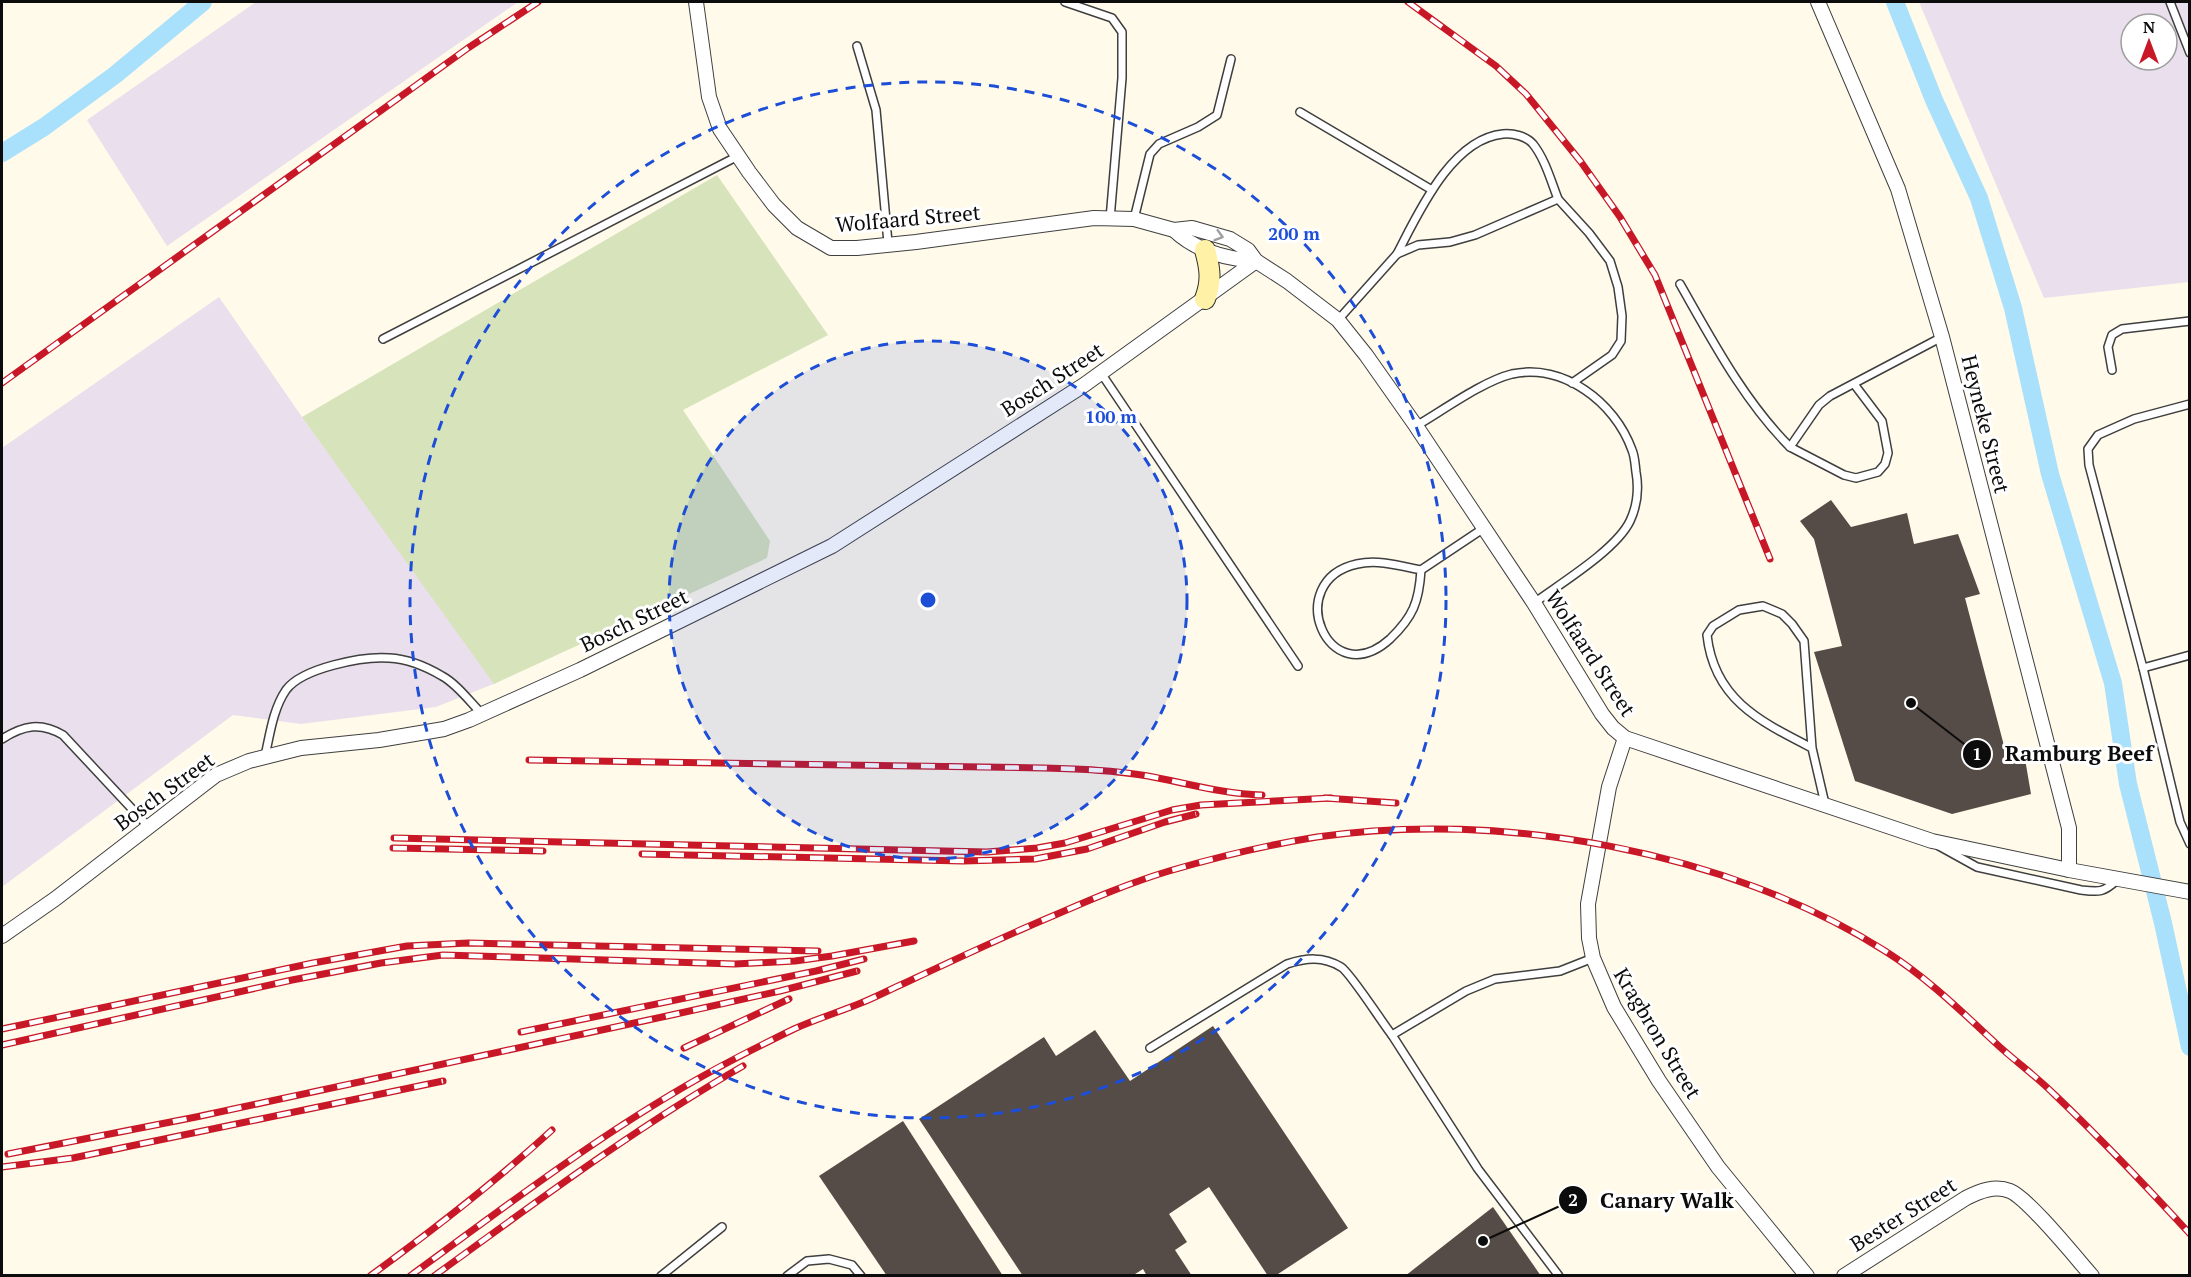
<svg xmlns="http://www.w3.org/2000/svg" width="2191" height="1277" font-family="'PT Serif',serif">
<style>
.industrial{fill:#eadfec;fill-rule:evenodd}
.cemetery{fill:#d7e3ba}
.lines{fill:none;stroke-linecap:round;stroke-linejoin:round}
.canal{stroke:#a9e1fc;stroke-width:18}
.building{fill:#554c47}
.lane-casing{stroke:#3f3f3f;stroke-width:10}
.street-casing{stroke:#3f3f3f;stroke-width:16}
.secondary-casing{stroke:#2e2e2e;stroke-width:22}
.lane{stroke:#fff;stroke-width:7}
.street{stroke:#fff;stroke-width:14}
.secondary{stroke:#fff1a5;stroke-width:20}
.rail-casing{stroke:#c81727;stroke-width:7}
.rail{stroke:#fff;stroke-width:4.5;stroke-dasharray:14;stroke-linecap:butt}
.oneway{stroke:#9e9e9e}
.ring{fill:none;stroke:#1d4ed8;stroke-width:3;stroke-dasharray:10 8}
.labels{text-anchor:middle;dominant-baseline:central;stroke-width:6;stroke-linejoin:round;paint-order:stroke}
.street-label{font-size:21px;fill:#0c0c0c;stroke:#fff}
.centre{fill:#1d4ed8;stroke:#fff;stroke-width:3}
.ring-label{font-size:18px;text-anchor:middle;font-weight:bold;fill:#1d4ed8;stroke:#fff;stroke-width:6;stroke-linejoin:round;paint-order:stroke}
.leader{fill:none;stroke:#0c0c0c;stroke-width:2}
.callout-dot{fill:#0c0c0c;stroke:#fff;stroke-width:2}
.mark-label{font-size:18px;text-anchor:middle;font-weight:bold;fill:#fff}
.callout-label{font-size:22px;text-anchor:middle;font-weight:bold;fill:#0c0c0c;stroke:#fff;stroke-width:6;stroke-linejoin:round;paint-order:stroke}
</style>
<rect width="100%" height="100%" fill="#fffaea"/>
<g class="industrial">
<path d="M256,2h262l-351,244 -80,-126z"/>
<path d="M1919,2h270v280l-145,16zM2131,24h36v36h-36z"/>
<path d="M219,297l83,120 194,266 -60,24 -135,17 -68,-9 -231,172v-439z"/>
</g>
<path class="cemetery" d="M717,175l111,160 -145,75 87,131 -3,17 -273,126 -192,-267z"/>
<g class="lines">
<g class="canal">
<path d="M1895,2l39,98 45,98 34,110 37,166 63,209 15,101 35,139 27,124"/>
<path d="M2,153l42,-26 71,-52 88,-73"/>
</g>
</g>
<g class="building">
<path d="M1831,500l20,27 56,-14 7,31 44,-10 22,60 -15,4 42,159 17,-4 7,41 -79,20 -97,-33 -41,-129 28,-6 -28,-107 -14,-18z"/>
<path d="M1213,1026l135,202 -73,48h-7l-59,-89 -40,27 18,28 -12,8 17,26h-45l-4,-7 -11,7h-109l-104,-157 125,-82 12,19 39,-26 35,51z"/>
<path d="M903,1121l100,155h-116l-68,-100z"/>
<path d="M1493,1207l48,69h-136z"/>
</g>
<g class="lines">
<defs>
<g id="lane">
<path d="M1065,2l47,16 10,14v46l-12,141"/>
<path d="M2170,2l20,51"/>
<path d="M857,46l19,64 12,133"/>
<path d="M1300,112l132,78"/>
<path d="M1134,219l16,-65 9,-10 39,-17 19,-12 14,-56"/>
<path d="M1397,254c21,-40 54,-115 106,-120 10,-1 23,2 30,10 12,15 18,37 25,55"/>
<path d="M1680,284c32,56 64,117 110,163"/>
<path d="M1338,320l59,-66 21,-9 32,-3 25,-7 83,-36 31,34 21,28 8,26 4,29 -1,25 -9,14 -40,28"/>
<path d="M383,339l355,-183"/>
<path d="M2112,370l-4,-23 4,-12 10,-6 68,-8"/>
<path d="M1101,373l197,293"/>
<path d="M1854,384l28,37 6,32 -3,11 -7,8 -22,6 -12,-3 -54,-28 29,-42 11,-9 112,-59"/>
<path d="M2190,404l-56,15 -36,16 -10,14 1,16 54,203 47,-13"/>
<path d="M1416,426c26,-15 67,-45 96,-52 51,-11 103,28 120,76 3,7 3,15 4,22 3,17 2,32 -6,49 -14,29 -69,62 -96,82"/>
<path d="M1421,570c-2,32 -8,47 -31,69 -62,56 -109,-58 -33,-75 21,-5 44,2 64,6l63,-42"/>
<path d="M2143,668l37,154 10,22"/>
<path d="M2,739c22,-14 39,-17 61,-4l85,91"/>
<path d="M1812,748c-53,-27 -98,-49 -105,-113l6,-9 26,-16 24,-4 19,8 10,10 12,17 8,107 13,56"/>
<path d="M265,756c5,-22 8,-47 21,-66 16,-22 77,-34 103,-32 18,1 38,9 53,18 15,8 28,26 40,38"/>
<path d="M1939,846l38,21 104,23c18,2 22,3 36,-10"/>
<path d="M1150,1048l137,-84c19,-6 36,-8 54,3 9,5 42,57 51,68"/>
<path d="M661,1276l61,-49"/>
<path d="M787,1276l20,-15 22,-2 23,6 9,11"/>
<path d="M1559,1276l-81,-107 -86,-134 74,-44 29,-12 65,-8 33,-13"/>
</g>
<g id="street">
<path d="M696,2l13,95 11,32 29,43 25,33 23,23 34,20h26l59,-6 178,-24 40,1 40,11 18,-2 38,11 18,11 8,11 31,20 51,39 28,35 50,71 118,177 68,111 11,14 12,10 307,103 137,29 121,22"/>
<path d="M1818,2l80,187 44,148 127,491v42"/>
<path d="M1174,230c22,21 52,29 82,31"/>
<path d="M1625,738l-16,49 -21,117 1,34 4,20 21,49 45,74 59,86 89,109"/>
<path d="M2,936l53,-37 161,-124 33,-14 52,-13 78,-8 65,-11 25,-9 111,-50 252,-124 252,-161 172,-124"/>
<path d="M1844,1276l122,-78c14,-7 29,-13 44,-7 19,8 66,67 82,85"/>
</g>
<path id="secondary" d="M1205,299c7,-18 5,-31 0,-49"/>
</defs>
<use href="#lane" class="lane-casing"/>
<use href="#street" class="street-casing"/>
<use href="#secondary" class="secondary-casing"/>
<use href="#lane" class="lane"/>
<use href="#street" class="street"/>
<use href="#secondary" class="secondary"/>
<defs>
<g id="rail">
<path d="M1408,2l88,64 30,28 55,68 39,55 35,58 115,284"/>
<path d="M2,383l466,-335 70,-46"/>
<path d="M529,760l514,8c35,1 71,2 105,8 38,7 75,18 114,19"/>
<path d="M1325,798l71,5"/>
<path d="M394,838l593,14 50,-4 28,-5 107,-33 29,-5 130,-7"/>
<path d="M393,848l150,3"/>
<path d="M642,854l321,7 72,-2 52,-10 78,-27 31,-8"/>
<path d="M2,1029l311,-66 94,-17 61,-3 350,8"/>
<path d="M521,1032l295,-61 48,-12"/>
<path d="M2,1045l290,-65 89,-17 62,-8 292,9 60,-3 37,-5 82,-15"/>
<path d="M684,1048l105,-49"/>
<path d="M8,1154l188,-37 480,-103 104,-23 77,-20"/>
<path d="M2,1167l71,-9 370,-77"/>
<path d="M370,1276c63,-46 124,-93 182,-146"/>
<path d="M410,1276c88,-64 174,-130 267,-185 38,-23 78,-43 117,-62 22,-10 45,-17 67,-26 15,-6 30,-14 46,-21 49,-23 98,-46 148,-67 37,-16 74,-32 114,-44 48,-14 98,-26 148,-34 183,-27 411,14 568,114 43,27 79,63 116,97 18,16 37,30 54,47 47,45 91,91 135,139"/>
<path d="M434,1276c101,-73 201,-148 309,-210"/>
</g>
</defs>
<use href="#rail" class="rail-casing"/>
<use href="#rail" class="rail"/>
</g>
<defs><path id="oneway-chevron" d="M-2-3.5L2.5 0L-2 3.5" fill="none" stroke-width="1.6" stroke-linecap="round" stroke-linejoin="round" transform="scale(1.5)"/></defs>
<use class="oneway" href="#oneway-chevron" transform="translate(1219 236) rotate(16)"/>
<circle cx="928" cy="600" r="259" fill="#1d4ed8" fill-opacity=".12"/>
<g class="ring">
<circle cx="928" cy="600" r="259"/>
<circle cx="928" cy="600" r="518"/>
</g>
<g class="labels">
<g class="street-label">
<text transform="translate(908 218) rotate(-5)">Wolfaard Street</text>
<text transform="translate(1052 379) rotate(-33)">Bosch Street</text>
<text transform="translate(1986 424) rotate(76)">Heyneke Street</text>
<text transform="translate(634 620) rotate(-26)">Bosch Street</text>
<text transform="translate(1591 653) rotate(57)">Wolfaard Street</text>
<text transform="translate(164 791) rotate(-36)">Bosch Street</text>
<text transform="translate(1658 1033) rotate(59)">Kragbron Street</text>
<text transform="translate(1903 1214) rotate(-32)">Bester Street</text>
</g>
</g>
<circle cx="928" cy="600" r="9" class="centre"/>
<g class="ring-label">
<text x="1294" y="240">200 m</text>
<text x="1111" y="423">100 m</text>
</g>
<path class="leader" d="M1911 703L1977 754M1483 1241L1573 1200"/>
<g class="callout-dot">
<circle cx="1911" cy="703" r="6"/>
<circle cx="1483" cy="1241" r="6"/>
<circle cx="1977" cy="754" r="15"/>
<circle cx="1573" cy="1200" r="15"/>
</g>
<g class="mark-label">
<text x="1977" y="760">1</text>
<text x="1573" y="1206">2</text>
</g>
<g class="callout-label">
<text x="2079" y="761">Ramburg Beef</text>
<text x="1667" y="1208">Canary Walk</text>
</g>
<rect width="2191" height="1277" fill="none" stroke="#0c0c0c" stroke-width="6"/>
<g transform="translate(2149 42)"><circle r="28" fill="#ffffff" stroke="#9e9e9e" stroke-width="1.5"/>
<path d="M0-4.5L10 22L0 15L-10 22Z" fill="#c81727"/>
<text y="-9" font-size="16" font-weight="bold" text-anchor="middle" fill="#0c0c0c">N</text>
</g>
</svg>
